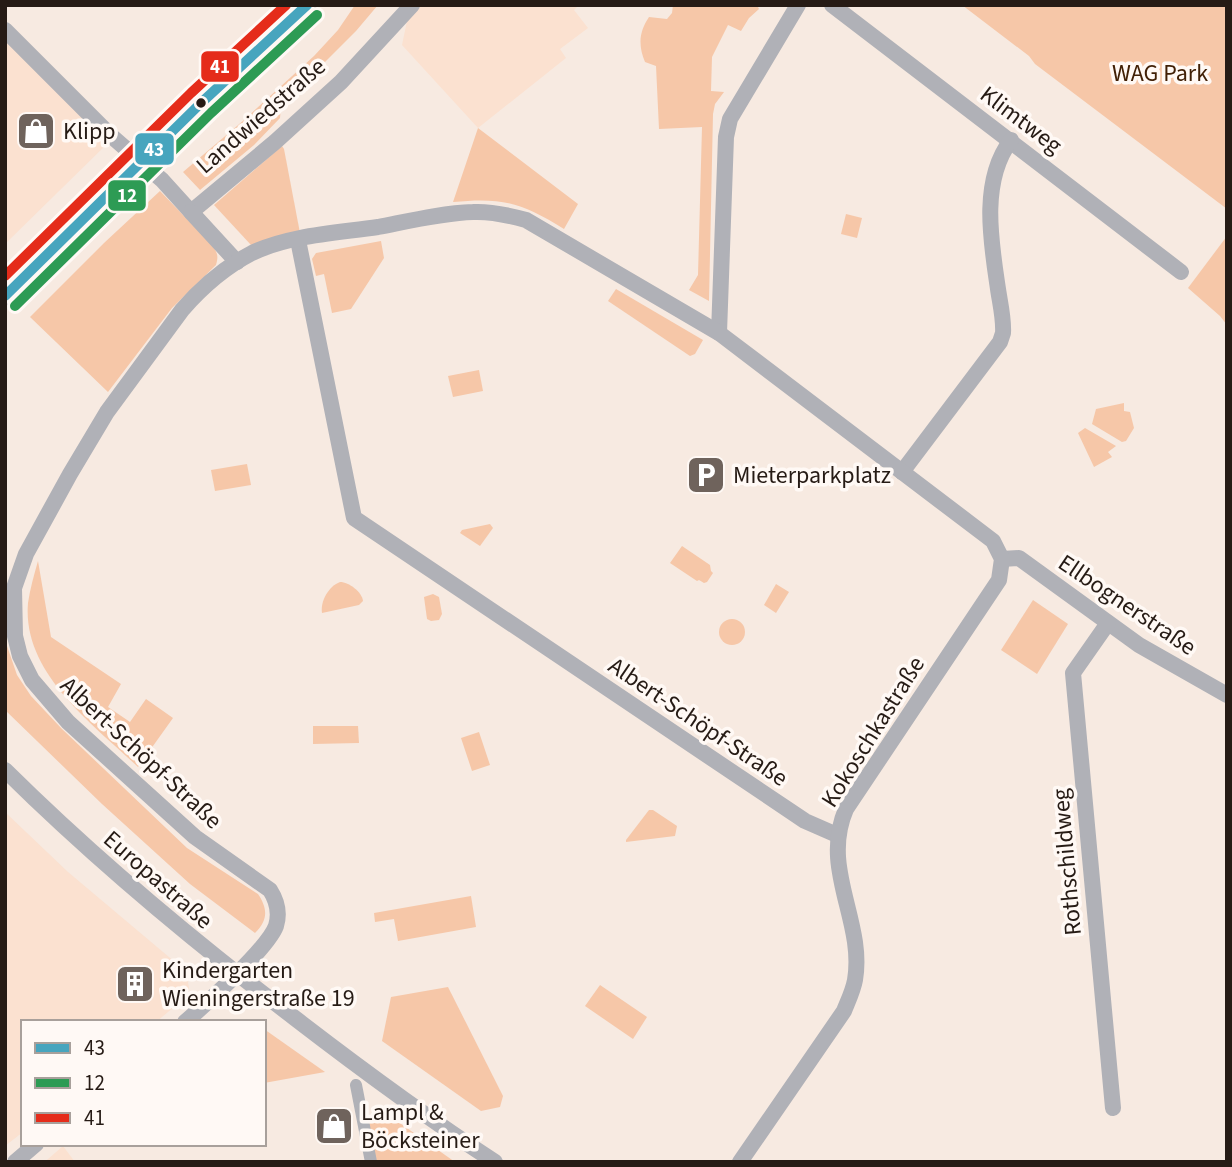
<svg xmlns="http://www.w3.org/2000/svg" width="1232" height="1167" font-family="'Source Sans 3',sans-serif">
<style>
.built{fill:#fbe1d0}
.green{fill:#f6c7a8}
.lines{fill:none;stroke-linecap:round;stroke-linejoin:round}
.pedestrian{stroke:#b0b1b7;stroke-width:12}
.minor{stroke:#b0b1b7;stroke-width:16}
.secondary{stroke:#b0afb6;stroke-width:21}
.bus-1-casing{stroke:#fff9f5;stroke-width:16}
.bus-2-casing{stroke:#fff9f5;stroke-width:16}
.bus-3-casing{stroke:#fff9f5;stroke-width:16}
.bus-1{stroke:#47a5be;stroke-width:10}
.bus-2{stroke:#2d9b54;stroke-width:10}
.bus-3{stroke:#e52c1a;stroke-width:10}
.bus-dot{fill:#261b15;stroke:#fff9f5;stroke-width:2.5}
.labels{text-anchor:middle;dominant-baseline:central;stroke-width:7;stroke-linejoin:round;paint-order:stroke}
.park-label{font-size:24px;fill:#412006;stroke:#fff9f5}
.street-label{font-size:24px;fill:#261b15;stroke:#fff9f5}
.poi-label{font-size:24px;fill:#261b15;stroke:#fff9f5;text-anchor:start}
.line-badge{stroke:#fff9f5;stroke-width:2.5}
.badge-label{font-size:19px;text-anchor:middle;font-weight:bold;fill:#fff}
</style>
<rect width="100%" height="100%" fill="#f7eae1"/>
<g class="built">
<path d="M422,5h157l-5,5 14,18 -28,21 6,9 -88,70 -76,-83 5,-24z"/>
<path d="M5,40l103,103 -103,101z"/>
<path d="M5,812l63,60 114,96 5,8 2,12 -3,9 -30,25h-133v110l-18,14z"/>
<path d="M63,1146l12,16h-31l4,-3z"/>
</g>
<g class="green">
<path d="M355,5h23l-22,26 -75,75 -1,12 -26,27 -54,45 -17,-18 61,-52 70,-64 24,-26z"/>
<path d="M673,5h84l2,4 -10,9 -8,13 -13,-6 -16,32 -1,34 13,1 -9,12 -2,10 -4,187 -20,-11 9,-15 4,-148 -43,2 -3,-63 -11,-4c-7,-17 -6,-30 4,-45l18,2 5,-6z"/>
<path d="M962,5h265v204l-192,-145 -6,-8z"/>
<path d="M478,128l100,76 -14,25c-42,-26 -61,-32 -111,-27z"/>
<path d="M282,146l2,3 16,84 -49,12 -37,-40z"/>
<path d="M160,191l51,53c6,8 8,11 5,21l-44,43 -64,84 -78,-75 74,-74z"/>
<path d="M846,214l16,4 -5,20 -16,-4z"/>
<path d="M1227,236v89l-7,-9 -32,-28z"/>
<path d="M381,241l3,17 -33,51 -19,4 -8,-39 -8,2 -4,-17 4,-6z"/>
<path d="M616,289l87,51 -8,14 -5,2 -82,-55z"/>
<path d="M479,370l4,21 -30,6 -5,-21z"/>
<path d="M1124,403v8l6,1 4,16 -8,13 -4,1 -30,-18 4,-15z"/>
<path d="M1085,428l31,18 -8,6 4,5 -18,10 -16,-34z"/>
<path d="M247,464l4,21 -36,6 -4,-21z"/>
<path d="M490,524l3,4 -13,18 -20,-13 2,-3z"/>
<path d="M682,546l28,19 1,6 2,2 -6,9 -3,1 -5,-3 -2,1 -27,-18z"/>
<path d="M38,561l13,76 70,47 -13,23 22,15 16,-23 27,19 -35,49c-45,-43 -116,-94 -110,-164 2,-14 6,-28 10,-42z"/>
<path d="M340,582c9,0 22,10 23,19l-4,4 -37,8c-2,-12 7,-27 18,-31z"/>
<path d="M776,584l13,8 -13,21 -12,-8z"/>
<path d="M433,594l6,3 3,17 -3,6 -8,1 -4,-2 -3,-22z"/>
<path d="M1033,600l35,24 -31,50 -36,-24z"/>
<circle cx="732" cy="632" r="13"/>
<path d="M6,643l11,32 14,21 31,33 125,119 71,46c10,15 10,26 -3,39l-65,-49 -88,-80 -97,-94z"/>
<path d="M313,726h45l1,17 -46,1z"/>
<path d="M479,732l11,33 -18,6 -11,-33z"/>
<path d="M649,810h4l24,16 -2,10 -49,6v-2z"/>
<path d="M471,896l5,31 -78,14 -4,-22 -19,3 -1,-9z"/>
<path d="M600,985l47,32 -14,22 -48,-33z"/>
<path d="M448,987l55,109 -3,11 -19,4 -99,-70 9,-44z"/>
<path d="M264,1029l61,43 -61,11z"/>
<path d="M387,1114l68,48h-79l-8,-44z"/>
</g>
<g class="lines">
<path class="pedestrian" d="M356,1085l15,77"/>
<g class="minor">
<path d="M832,5l349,267"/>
<path d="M5,30l104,104 53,46 29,32 84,-70 66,-60 71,-77"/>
<path d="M191,212l46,50"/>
<path d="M298,240l56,278 451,303 32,14"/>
<path d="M719,333l7,-196 4,-18 68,-114"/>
<path d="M902,472l98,-130 3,-9c1,-14 -3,-30 -5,-44 -7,-47 -18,-108 13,-149"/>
<path d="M1002,559l17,-1 120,87 88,50"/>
<path d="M1108,623l-35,50 40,435"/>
<path d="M5,770c92,91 188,171 291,249 65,50 130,98 199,143"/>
<path d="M185,1022c20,-17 83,-74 91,-96 4,-13 1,-25 -6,-36l-75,-53 -127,-115 -36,-42 -12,-24 -5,-20 -1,-48 12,-34 44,-80 37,-62 75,-102c20,-23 43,-43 70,-57 38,-18 85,-20 126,-26 31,-6 64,-14 95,-15 18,-1 35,3 53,8l193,113 274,208 9,18 -3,21 -153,229c-26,60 19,112 9,171 -2,11 -7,21 -11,31l-104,151"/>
<path d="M15,1162l21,-18"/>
</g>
<path class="secondary" d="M5,296l196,-193 106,-98"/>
<defs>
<path id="bus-1" d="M5,296l196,-193 106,-98"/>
<path id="bus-2" d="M15,306l196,-193 106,-98"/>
<path id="bus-3" d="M5,276l186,-183 95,-88"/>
</defs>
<use href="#bus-1" class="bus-1-casing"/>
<use href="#bus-2" class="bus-2-casing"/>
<use href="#bus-3" class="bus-3-casing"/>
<use href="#bus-1" class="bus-1"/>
<use href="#bus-2" class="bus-2"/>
<use href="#bus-3" class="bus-3"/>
</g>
<defs>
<symbol id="shop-square" viewBox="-11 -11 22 22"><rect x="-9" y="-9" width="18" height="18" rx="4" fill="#6f635c" stroke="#fff9f5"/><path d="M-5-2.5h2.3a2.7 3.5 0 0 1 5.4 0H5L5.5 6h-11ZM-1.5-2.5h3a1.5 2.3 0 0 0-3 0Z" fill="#fff"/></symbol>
<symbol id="parking-square" viewBox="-11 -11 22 22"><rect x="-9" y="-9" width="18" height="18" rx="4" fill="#6f635c" stroke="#fff9f5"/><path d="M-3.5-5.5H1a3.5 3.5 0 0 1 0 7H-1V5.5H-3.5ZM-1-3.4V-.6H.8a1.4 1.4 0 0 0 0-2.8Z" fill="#fff"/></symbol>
<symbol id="building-square" viewBox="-11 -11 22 22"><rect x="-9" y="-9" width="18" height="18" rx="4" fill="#6f635c" stroke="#fff9f5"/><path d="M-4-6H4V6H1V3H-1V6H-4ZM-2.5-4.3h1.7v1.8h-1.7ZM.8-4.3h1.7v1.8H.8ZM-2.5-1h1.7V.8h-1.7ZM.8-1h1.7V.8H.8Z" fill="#fff"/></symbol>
</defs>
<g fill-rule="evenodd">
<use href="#shop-square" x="14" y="109" width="44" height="44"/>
<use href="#parking-square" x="684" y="453" width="44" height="44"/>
<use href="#building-square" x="113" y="962" width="44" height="44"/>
<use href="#shop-square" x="312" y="1104" width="44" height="44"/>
</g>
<circle class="bus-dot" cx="201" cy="103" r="6"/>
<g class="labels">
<g class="park-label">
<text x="1160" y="73">WAG Park</text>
</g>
<g class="street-label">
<text transform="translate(261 116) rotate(-41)">Landwiedstraße</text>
<text transform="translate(1021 120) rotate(37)">Klimtweg</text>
<text transform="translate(1127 605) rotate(34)">Ellbognerstraße</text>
<text transform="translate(698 722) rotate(34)">Albert-Schöpf-Straße</text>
<text transform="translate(873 732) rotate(-58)">Kokoschkastraße</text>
<text transform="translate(141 753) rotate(43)">Albert-Schöpf-Straße</text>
<text transform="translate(1067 862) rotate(-95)">Rothschildweg</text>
<text transform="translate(158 880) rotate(41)">Europastraße</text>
</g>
<g class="poi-label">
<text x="63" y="131">Klipp</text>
<text x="733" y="475">Mieterparkplatz</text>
<text x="162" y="970">Kindergarten<tspan x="162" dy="28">Wieningerstraße 19</tspan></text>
<text x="361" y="1112">Lampl &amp;<tspan x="361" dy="28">Böcksteiner</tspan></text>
</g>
</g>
<g class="line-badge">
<rect x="200" y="50" width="40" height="33" rx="7" fill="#e52c1a"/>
<rect x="134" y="132" width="41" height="34" rx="7" fill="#47a5be"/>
<rect x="107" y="179" width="40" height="33" rx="7" fill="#2d9b54"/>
</g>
<g class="badge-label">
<text x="220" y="73">41</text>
<text x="154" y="156">43</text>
<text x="127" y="202">12</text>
</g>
<rect width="1232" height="1167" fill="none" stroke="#261b15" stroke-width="14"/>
<rect x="21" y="1020" width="245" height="126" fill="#fff9f5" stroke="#a8a09b" stroke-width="2"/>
<rect x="35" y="1043" width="35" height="10" fill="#47a5be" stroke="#a8a09b" stroke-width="2"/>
<text x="84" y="1055" font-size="21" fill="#261b15">43</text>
<rect x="35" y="1078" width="35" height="10" fill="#2d9b54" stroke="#a8a09b" stroke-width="2"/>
<text x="84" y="1090" font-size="21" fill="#261b15">12</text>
<rect x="35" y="1113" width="35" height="10" fill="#e52c1a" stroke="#a8a09b" stroke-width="2"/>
<text x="84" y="1125" font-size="21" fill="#261b15">41</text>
</svg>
